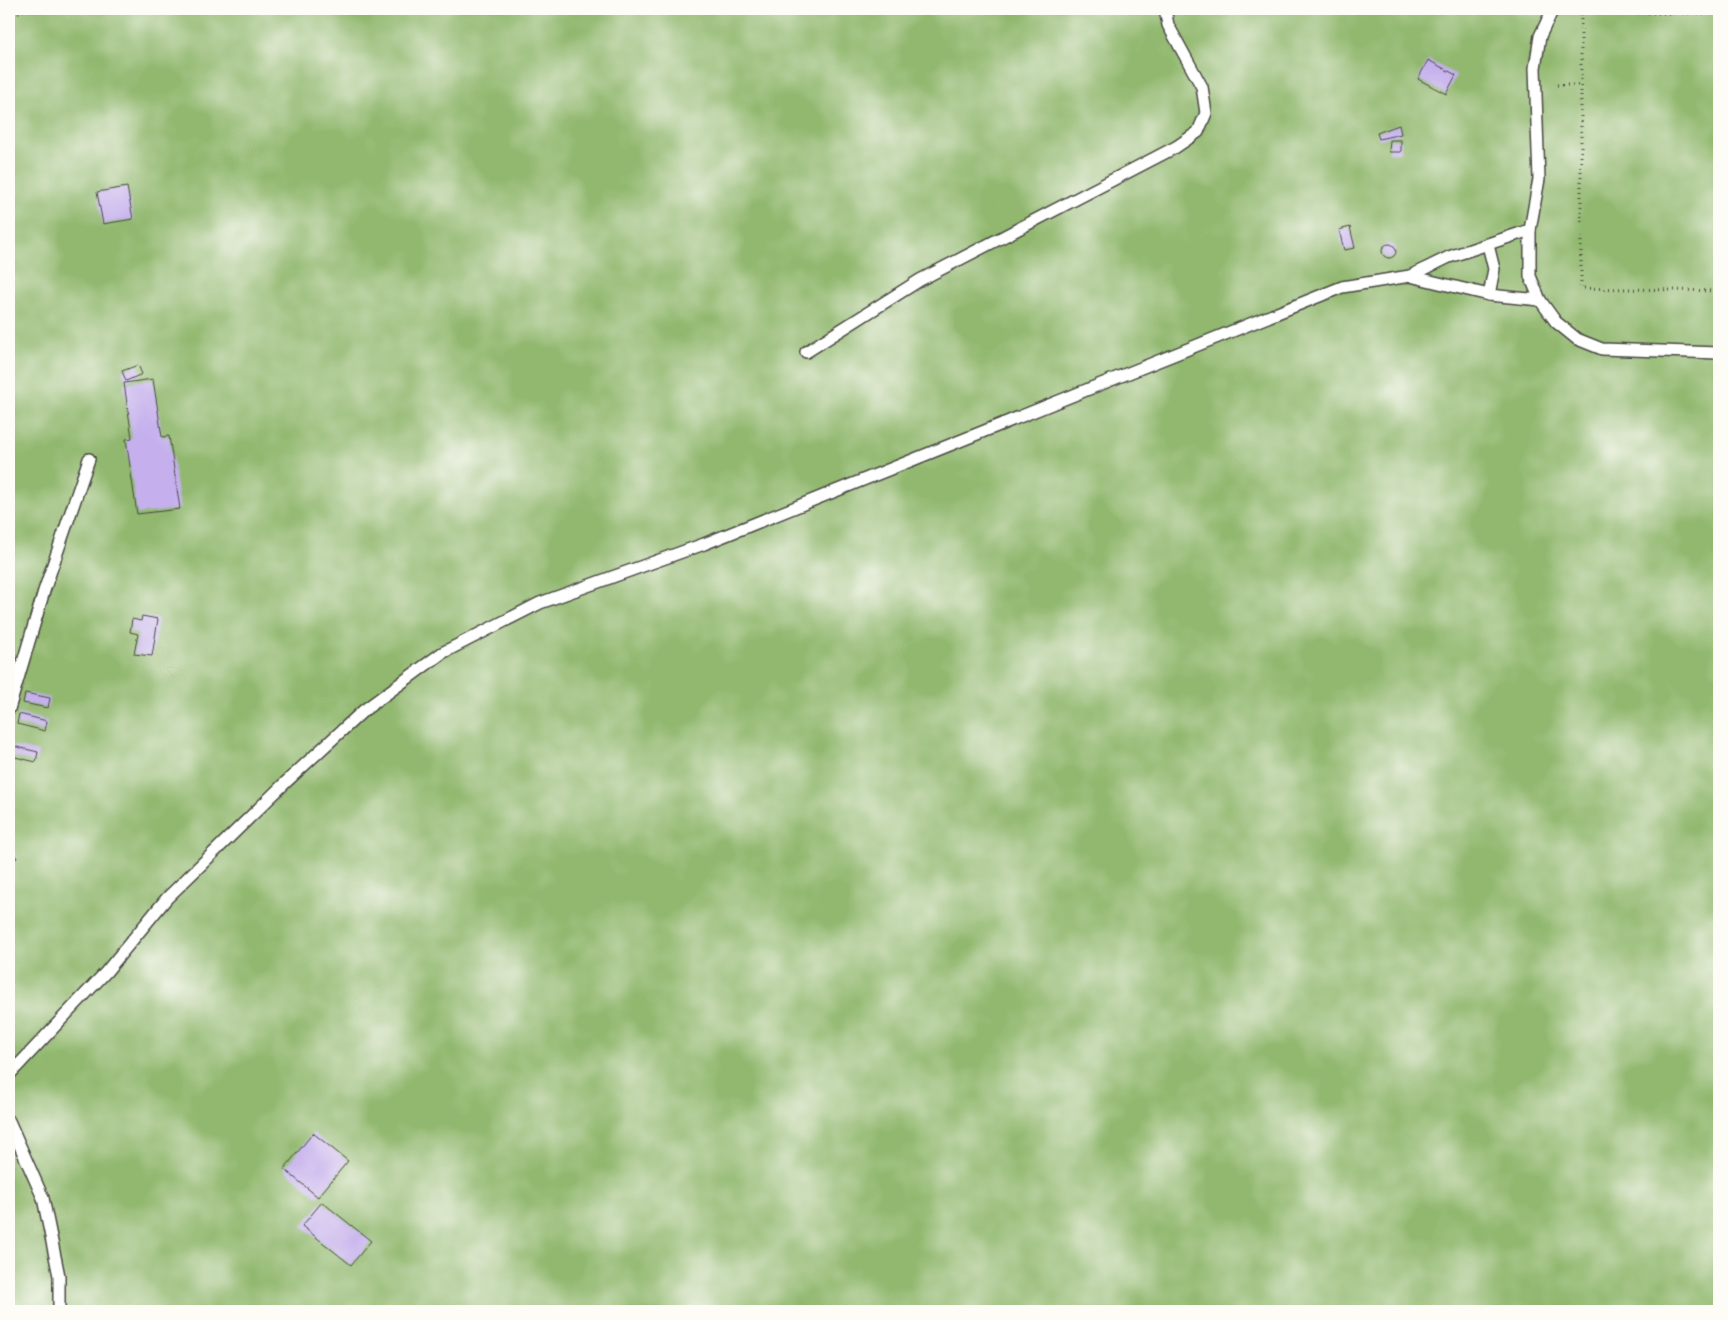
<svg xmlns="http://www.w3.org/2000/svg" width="1728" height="1320" font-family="'IM FELL DW Pica',serif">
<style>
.forest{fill:#91b86e;stroke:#5e724c}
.building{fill:#c5b0ed}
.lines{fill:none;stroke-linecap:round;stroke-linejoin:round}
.lane-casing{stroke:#484743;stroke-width:14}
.path{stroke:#484743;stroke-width:3;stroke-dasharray:1 4;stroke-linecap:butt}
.lane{stroke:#fff;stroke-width:11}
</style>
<rect width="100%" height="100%" fill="#fdfcf7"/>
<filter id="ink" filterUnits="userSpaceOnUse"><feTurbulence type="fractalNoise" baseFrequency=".02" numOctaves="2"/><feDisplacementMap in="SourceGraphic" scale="10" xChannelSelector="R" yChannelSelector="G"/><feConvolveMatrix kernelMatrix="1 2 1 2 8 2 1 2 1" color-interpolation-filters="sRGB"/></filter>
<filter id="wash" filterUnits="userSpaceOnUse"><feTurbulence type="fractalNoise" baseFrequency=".0096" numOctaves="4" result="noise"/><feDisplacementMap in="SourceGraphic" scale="20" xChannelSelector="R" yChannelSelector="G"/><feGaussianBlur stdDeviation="1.12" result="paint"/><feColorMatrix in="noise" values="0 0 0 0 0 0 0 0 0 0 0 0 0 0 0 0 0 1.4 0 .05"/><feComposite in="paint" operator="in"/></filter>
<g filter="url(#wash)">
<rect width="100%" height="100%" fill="#ece7cb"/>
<rect class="forest" x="9" y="9" width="1710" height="1302"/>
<g id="blocks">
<g class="building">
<path d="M1428,60l28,15 -10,19 -28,-15z"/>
<path d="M1399,125l2,9 -22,5 -2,-6z"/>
<path d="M1390,140h11v12h-12z"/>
<path d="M127,187l6,32 -30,5 -6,-32z"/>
<path d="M1350,227l5,21 -11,2 -5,-20z"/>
<circle cx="1389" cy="251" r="7"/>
<path d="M138,365l4,9 -16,7 -4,-10z"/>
<path d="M153,379l9,58 7,-1 11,73 -43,5 -11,-75 6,-1 -8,-55z"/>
<path d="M142,616l16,3 -6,37 -18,-2 4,-20 -8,-2 2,-13 9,2z"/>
<path d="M25,693l25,5 -2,10 -25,-5z"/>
<path d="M19,714l28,7 -2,10 -28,-7z"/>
<path d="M13,746l25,6 -2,10 -25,-6z"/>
<path d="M9,846l8,12 -8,6z"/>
<path d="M313,1133l35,28 -30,36 -34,-28z"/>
<path d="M322,1202l49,39 -20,24 -49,-39z"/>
</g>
</g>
</g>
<g filter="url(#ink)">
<use href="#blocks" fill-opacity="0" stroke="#484743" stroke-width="1"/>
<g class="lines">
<defs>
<g id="lane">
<path d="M1553,9l-13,27 -5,32 4,111 -9,51v46l10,24 16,22 21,17 25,10 117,4"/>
<path d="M1488,245l6,24 -5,26"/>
<path d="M1410,276l79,19 51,5"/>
<path d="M806,352l114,-72 256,-133 22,-15 8,-19 -4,-26 -34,-62 -3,-16"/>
<path d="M9,709l35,-118 45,-132"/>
<path d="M9,1075l97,-103 61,-74 119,-116 77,-71 79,-58 98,-50 164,-59 638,-257 68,-11 39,-19 81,-27"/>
<path d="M9,1121l34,77 16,78v35"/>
</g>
</defs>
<use href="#lane" class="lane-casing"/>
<g class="path">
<path d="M9,17l16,-8"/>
<path d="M1557,85h24v203l138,3"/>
<path d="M1581,85v-73l138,2"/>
</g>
<use href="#lane" class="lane"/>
</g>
</g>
<rect width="1728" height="1320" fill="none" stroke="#fdfcf7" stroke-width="30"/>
</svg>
